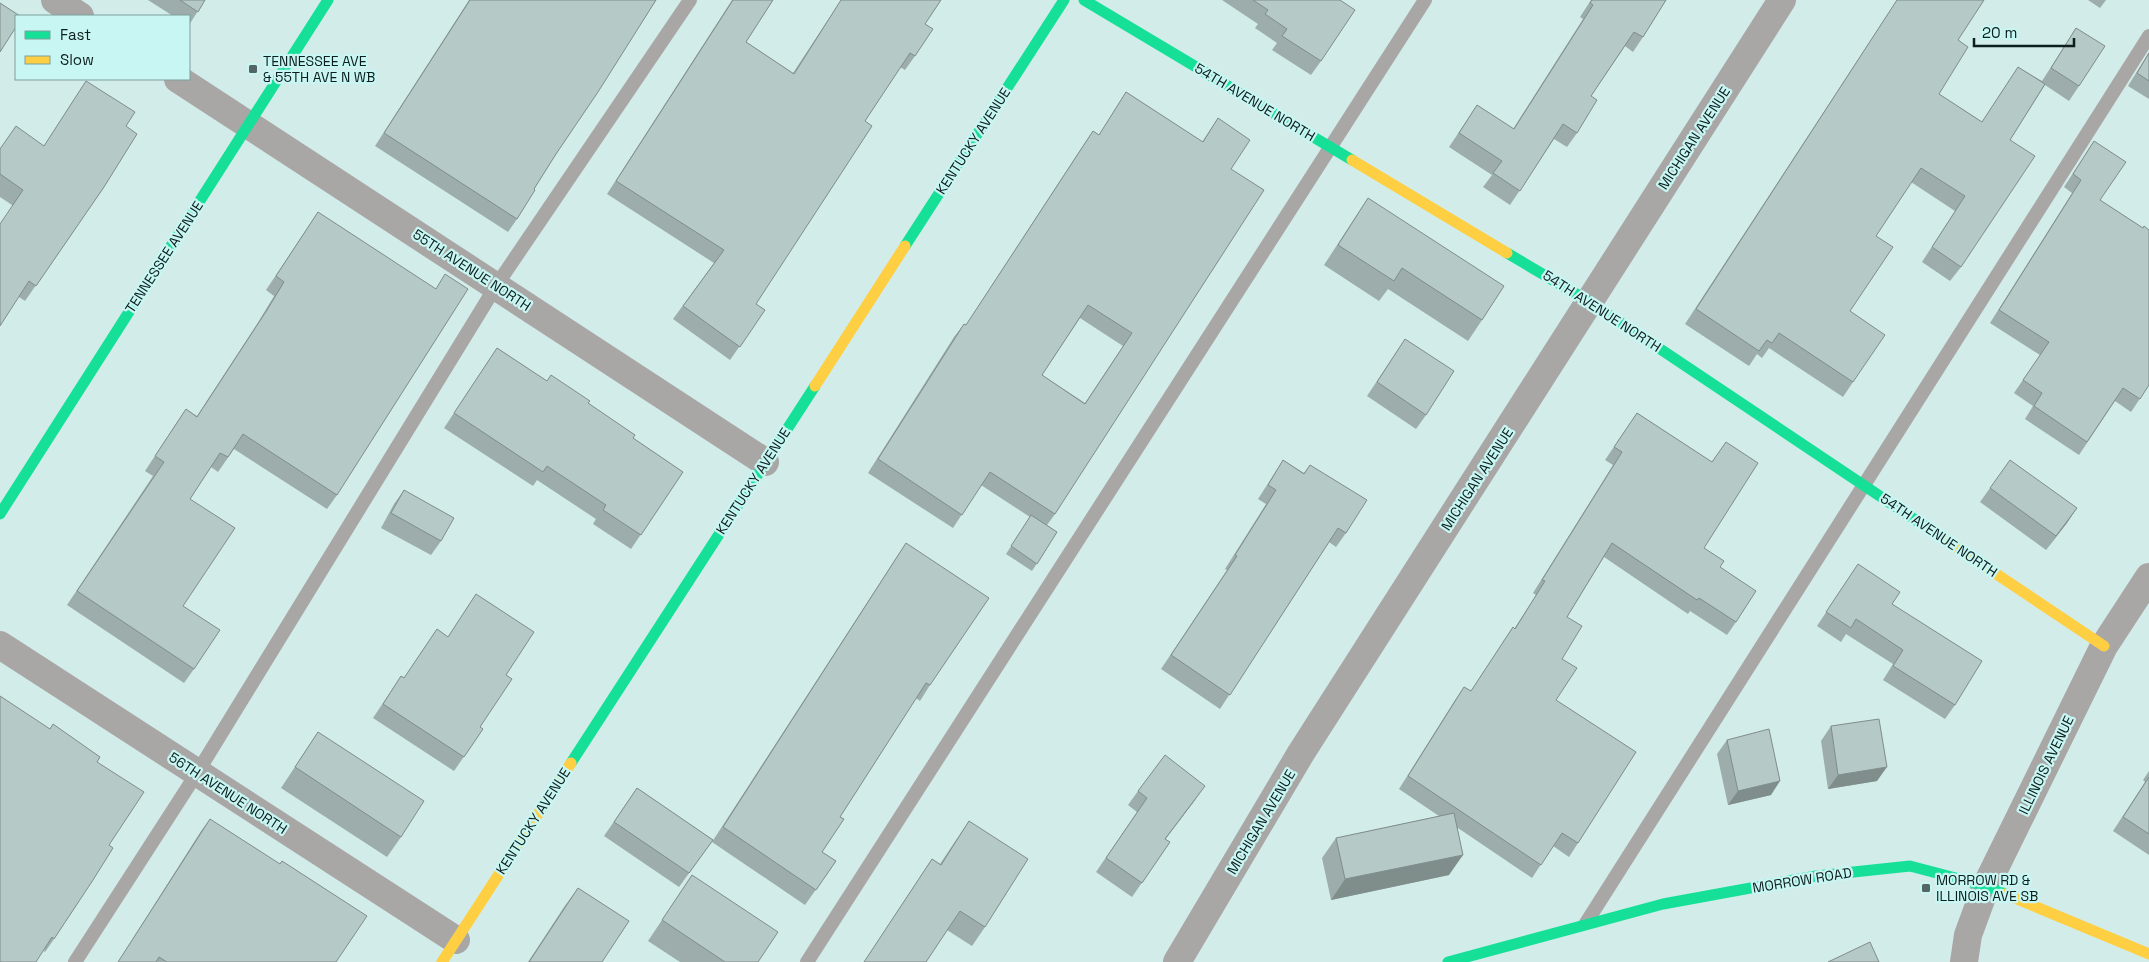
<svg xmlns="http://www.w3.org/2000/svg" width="2149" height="962" font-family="'Space Grotesk',sans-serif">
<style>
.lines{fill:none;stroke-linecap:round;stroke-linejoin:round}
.lane{stroke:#a9a7a6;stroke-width:14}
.street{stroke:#a9a7a6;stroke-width:28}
.fast{stroke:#16e098;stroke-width:11}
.slow{stroke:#ffcf43;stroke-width:11}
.wall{fill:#9cadab;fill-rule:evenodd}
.shaded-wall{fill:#7f8d8b}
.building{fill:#b5c9c7;stroke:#7f8d8b;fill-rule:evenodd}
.poi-dot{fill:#516665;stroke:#c8f6f3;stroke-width:2}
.labels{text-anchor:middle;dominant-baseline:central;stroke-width:4.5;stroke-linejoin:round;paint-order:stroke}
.poi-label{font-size:14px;fill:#0c1e1d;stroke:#c8f6f3;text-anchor:start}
.street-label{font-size:14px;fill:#0c1e1d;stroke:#c8f6f3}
</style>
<rect width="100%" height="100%" fill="#d2ecea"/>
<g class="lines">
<g class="lane">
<path d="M1586,923l563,-887"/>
<path d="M75,962l122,-189 299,-487 194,-286"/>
<path d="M807,962l618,-962"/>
</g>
<g class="street">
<path d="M55,0l25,16"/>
<path d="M178,79l587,383"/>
<path d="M0,645l456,295"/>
<path d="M1177,962l124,-209 481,-753"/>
<path d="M1964,962l4,-27 18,-49 118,-240 45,-69"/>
</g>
<g class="fast">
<path d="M1084,0l268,160"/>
<path d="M905,246l159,-246"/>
<path d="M1507,253l83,49 342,229"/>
<path d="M0,514l328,-514"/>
<path d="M571,763l244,-377"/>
<path d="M1448,962l215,-58 153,-28 94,-10 76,20 19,8"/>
</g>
<g class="slow">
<path d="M1352,160l155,93"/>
<path d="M815,386l90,-140"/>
<path d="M1932,531l172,115"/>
<path d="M2005,894l144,60"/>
<path d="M442,962l129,-199"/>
</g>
</g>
<g class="wall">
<path d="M148,0h57l-16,25v-9h-16z"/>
<path d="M469,0h187l-100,154 -22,35 -17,30 -9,13 -133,-86z"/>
<path d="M732,0h41l-27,42 47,31 48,-73h100l-16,24 -10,32 -10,14 -5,-3 -35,54 -109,183 9,6 -35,50 -57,-41 41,-56 -107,-69z"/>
<path d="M1222,0h118l-19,61 -10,14 -39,-25 5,-7 -22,-15 3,-4z"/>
<path d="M1591,0h75l-23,37 -10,15 -8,-6 -34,50 -14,37 -10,14 -13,-8 -44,66 -27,-18 9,-12 -43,-28 28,-42 36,24 70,-110 -3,-2z"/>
<path d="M1897,0h87l-26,40 -19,54 43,28 36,-55 24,14 34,-53 3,58 -10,15 -24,-16 -35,55 -49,127 -11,14 -28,-19 33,-51 -44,-29 -35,54 -26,75 3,71 -10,15 -74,-49 -7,10 -5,-4 -8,12 -64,-42z"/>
<path d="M2088,0h18l-6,8z"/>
<path d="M2149,52v47l-21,-13z"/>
<path d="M86,81l40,45 -22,61 -79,114 -6,-4 -7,-92 -12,-8v-49l44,-2z"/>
<path d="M1126,92l76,50 16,-24 13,51 -176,345 -8,11 10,7 -25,39 -26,-17 24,-37 -49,-32 -28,43 -85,-55 86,-136 10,-13 2,1 118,-181 9,-13 6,4zM1080,318l43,28 -38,57 -43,-28z"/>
<path d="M2094,141l6,59 43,28 6,157 -18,27 -16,-11 -36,54 -54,-36 8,-13 -19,-13 26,-38 -50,-32 82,-130 -8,-6z"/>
<path d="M1368,198l114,122 -14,21 -80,-52 -9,12 -55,-36 30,-46z"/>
<path d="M318,212l19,283 -10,14 -93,-60 -16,23 -7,-5 -21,32 -7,107 11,63 -10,14 -117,-78 86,-129 -8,-5 31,-47 10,-15 11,7 60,-92 17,-28 -8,-6z"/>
<path d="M1405,339l21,76 -10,14 -49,-33z"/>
<path d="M497,348l50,33 41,22 45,35 50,34 -52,77 -38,-25 3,-5 -59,-39 -4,6 -89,-58z"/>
<path d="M1637,413l75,49 14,-20 -22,106 16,19 16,55 -9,13 -37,-24 -2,3 -84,-57 -37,60 -11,83 22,143 -9,14 -16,-11 -21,32 -74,-50 -9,47 -118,25 -9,-42 14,-20 103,-22 -40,-27 56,-89 9,-13 7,4 42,-64 1,2 22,-34 -3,-2 80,-128 -8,-5z"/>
<path d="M1283,460l21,13 6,-8 36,68 -10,14 -7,-5 -109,167 -59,-40 66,-99 -2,-1 41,-65 -8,-5z"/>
<path d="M1990,488l87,20 -31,42 -66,-48z"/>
<path d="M404,490l37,51 -10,14 -50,-27 13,-24z"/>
<path d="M906,543l24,142 -10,16 -4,-3 -76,119 -18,35 14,9 -31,44 -93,-63 184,-284z"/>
<path d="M1858,564l34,40 63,101 -10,14 -62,-39 10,-16 -47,-30 -5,8 -24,-16z"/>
<path d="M476,594l30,81 -26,52 3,2 -29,42 -81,-53 28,-42 3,2 33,-49 11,8z"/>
<path d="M1831,726l46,55 -49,8 -7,-48z"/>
<path d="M318,732l83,105 -14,20 -106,-69z"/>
<path d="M1727,740l44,55 -43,10 -11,-51z"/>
<path d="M97,762l12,83 -55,94 -9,13 -1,-1z"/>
<path d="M2149,771v84l-36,-24 32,-49 -2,-2z"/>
<path d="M637,788l76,52 -34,47 -75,-51z"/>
<path d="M1138,791l57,9 -30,39 5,3 -38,55 -36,-25 41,-60 -9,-7z"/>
<path d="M210,819l126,143h-218l83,-131z"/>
<path d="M969,821l16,106 -13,19 -25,-16 -21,32h-62l68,-103 8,5 16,-24z"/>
<path d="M692,875l66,87h-78l-32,-21z"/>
<path d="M578,888l24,74h-74l36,-55z"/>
</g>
<g class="shaded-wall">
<path d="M2077,508l-10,15 -21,27 10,-14z"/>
<path d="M1887,767l-10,14 -49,8 10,-14z"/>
<path d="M1780,781l-9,14 -43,10 10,-14z"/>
<path d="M1205,786l-10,14 -40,53 10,-14z"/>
<path d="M1463,855l-14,20 -118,25 14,-21z"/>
</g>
<g class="building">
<path d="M180,0h25l-7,12z"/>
<path d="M470,0h186l-58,92 -42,62 -22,35 1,1 -18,29 -133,-86z"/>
<path d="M733,0h40l-27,42 48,32 47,-74h100l-16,24 8,5 -18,27 -5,-3 -45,68 7,5 -116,178 9,6 -25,37 -57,-41 41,-56 -108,-69z"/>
<path d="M1253,0h87l15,10 -34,51 -39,-25 5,-7 -22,-15 3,-4z"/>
<path d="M1592,0h74l-23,37 -9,-5 -43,64 6,4 -20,33 -14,-9 -43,67 -27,-18 9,-12 -43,-28 18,-28 37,24 79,-124 -3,-2z"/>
<path d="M1897,0h87l-26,40 10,7 -29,47 43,28 36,-55 27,17 -35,56 25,16 -74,111 -29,-20 33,-51 -44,-28 -45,68 17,11 -43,64 35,24 -32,47 -74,-49 -7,10 -5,-3 -8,11 -63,-42z"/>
<path d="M0,3l20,13h-4v11l-16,25z"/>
<path d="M2076,28l29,18 -26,40 -28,-18z"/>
<path d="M2149,53v28l-12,-8z"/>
<path d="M86,81l49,31 -9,14 11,8 -33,53 -68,99 -7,-5 -29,45v-102l23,-34 -23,-16v-25l16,-23 28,20z"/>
<path d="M1126,92l77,50 15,-24 32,22 -19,29 33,21 -209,324 -65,-42 -28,43 -84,-56 86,-135 2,1 127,-194 6,4zM1088,305l44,28 -47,71 -43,-29z"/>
<path d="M2094,141l32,21 -26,38 43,28 1,-2 5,4v155l-9,14 -17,-11 -36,54 -53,-36 8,-13 -19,-13 26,-38 -50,-32 82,-130 -8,-6z"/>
<path d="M1368,198l136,88 -22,34 -80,-52 -8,13 -56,-36z"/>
<path d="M318,212l118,77 9,-15 23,15 -131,206 -94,-61 -15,23 -8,-4 -30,46 45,29 -52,78 37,24 -26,39 -117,-78 87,-129 -9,-6 31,-47 11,8 70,-107 17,-28 -8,-6z"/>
<path d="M1405,339l49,32 -28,44 -49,-33z"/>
<path d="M497,348l50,33 4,-6 39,26 -2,2 47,32 -2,3 50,34 -42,63 -38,-25 3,-5 -59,-39 -4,6 -89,-59z"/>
<path d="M1637,413l75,49 14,-20 32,21 -54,85 20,13 -4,6 36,24 -20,31 -37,-24 -2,2 -85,-57 -45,74 15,9 -20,33 15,9 -21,32 80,52 -58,91 -16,-10 -21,32 -133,-89 56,-89 7,4 42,-64 2,2 30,-48 -3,-1 80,-128 -8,-5z"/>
<path d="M1283,460l21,14 6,-9 57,35 -21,33 -8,-5 -108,167 -59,-40 66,-99 -2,-1 41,-65 -8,-5z"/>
<path d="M2010,460l67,48 -21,28 -66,-48z"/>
<path d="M404,490l50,28 -13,23 -50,-28z"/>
<path d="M1031,515l26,17 -20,32 -26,-18z"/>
<path d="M906,543l83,55 -59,87 -4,-2 -86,134 4,2 -22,33 14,9 -20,29 -93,-63z"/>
<path d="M1858,564l42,28 -8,12 90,57 -27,44 -62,-39 10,-16 -47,-31 -5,9 -25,-16z"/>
<path d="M476,594l58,38 -28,43 6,4 -32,48 3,2 -19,28 -81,-53 18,-28 3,2 33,-49 11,8z"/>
<path d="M0,696l50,33 3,-5 47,33 -3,5 47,30 -35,53 4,3 -20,32 -39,59 -2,-2 -16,25h-36z"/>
<path d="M1879,719l8,48 -49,8 -7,-49z"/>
<path d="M1769,729l11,52 -42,10 -11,-51z"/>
<path d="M318,732l106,69 -23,36 -106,-70z"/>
<path d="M1165,755l40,31 -40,53 5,3 -28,41 -36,-25 41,-60 -9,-7z"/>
<path d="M2149,777v57l-26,-17z"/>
<path d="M637,788l76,52 -24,33 -75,-51z"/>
<path d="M1454,813l9,42 -118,24 -9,-41z"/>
<path d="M210,819l70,45 2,-3 85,55 -31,46h-169l-8,-5 -3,5h-38z"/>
<path d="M969,821l59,38 -43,68 -25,-16 -34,51h-62l68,-103 9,6z"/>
<path d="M692,875l86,57 -20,30h-33l-63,-42z"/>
<path d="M578,888l51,33 -27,41h-73z"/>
<path d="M1870,942l9,20h-51z"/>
</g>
<g class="poi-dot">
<rect x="248" y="64" width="10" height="10" rx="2.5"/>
<rect x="1921" y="883" width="10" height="10" rx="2.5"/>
</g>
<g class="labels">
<g class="poi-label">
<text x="263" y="61">TENNESSEE AVE<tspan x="263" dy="16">&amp; 55TH AVE N WB</tspan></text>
<text x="1936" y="880">MORROW RD &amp;<tspan x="1936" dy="16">ILLINOIS AVE SB</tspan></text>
</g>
<g class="street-label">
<text transform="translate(1255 102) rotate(31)">54TH AVENUE NORTH</text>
<text transform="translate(1694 138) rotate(-57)">MICHIGAN AVENUE</text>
<text transform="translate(973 141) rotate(-57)">KENTUCKY AVENUE</text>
<text transform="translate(164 257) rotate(-57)">TENNESSEE AVENUE</text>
<text transform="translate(472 270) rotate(33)">55TH AVENUE NORTH</text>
<text transform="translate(1602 311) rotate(33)">54TH AVENUE NORTH</text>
<text transform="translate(1477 479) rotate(-57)">MICHIGAN AVENUE</text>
<text transform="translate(753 481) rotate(-57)">KENTUCKY AVENUE</text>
<text transform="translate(1939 535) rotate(34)">54TH AVENUE NORTH</text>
<text transform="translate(2046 765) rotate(-64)">ILLINOIS AVENUE</text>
<text transform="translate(228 793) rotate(33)">56TH AVENUE NORTH</text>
<text transform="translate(533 821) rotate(-57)">KENTUCKY AVENUE</text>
<text transform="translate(1261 822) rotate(-59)">MICHIGAN AVENUE</text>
<text transform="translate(1802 880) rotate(-9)">MORROW ROAD</text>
</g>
</g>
<rect x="15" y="15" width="175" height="65" fill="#c8f6f3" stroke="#7da09d"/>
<rect x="25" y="31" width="25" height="8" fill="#16e098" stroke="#7da09d"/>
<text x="60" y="40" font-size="15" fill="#0c1e1d">Fast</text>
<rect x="25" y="56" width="25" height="8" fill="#ffcf43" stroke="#7da09d"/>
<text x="60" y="65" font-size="15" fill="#0c1e1d">Slow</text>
<path d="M1974 38v8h100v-8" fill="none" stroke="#0c1e1d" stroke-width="2.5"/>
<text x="1982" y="38" font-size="15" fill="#0c1e1d" stroke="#c8f6f3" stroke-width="4" paint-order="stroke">20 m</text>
</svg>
